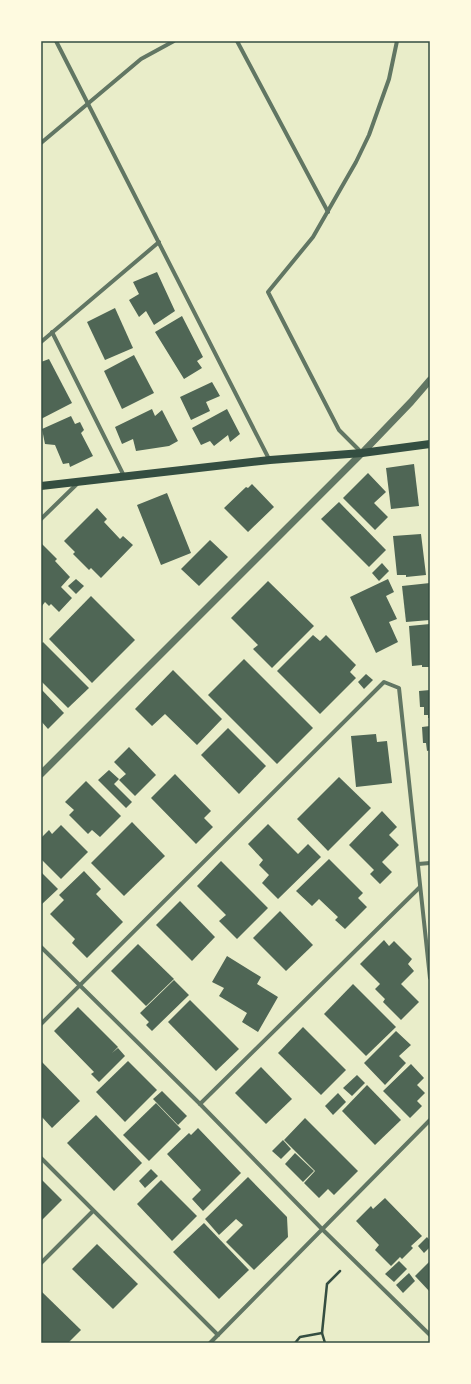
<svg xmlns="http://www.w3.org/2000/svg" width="471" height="1384" font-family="Merriweather,serif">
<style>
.building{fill:#4f6655}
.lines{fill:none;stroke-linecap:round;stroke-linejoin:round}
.path{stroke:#344e41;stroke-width:2.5}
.minor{stroke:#617663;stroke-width:4}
.tertiary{stroke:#617663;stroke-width:7}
.secondary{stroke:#344e41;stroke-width:8}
.neatline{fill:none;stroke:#344e41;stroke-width:1.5}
</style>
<rect width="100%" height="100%" fill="#e9edc9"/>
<g class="building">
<path d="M157,272l18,39 -21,14 -8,-14 -7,6 -10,-17 10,-6 -6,-12z"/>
<path d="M115,308l18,40 -28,12 -18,-38z"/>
<path d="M182,316l21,41 -6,4 5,7 -18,11 -29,-47z"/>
<path d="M134,355l20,38 -32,16 -18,-38z"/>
<path d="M49,359l23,44 -31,16v-57z"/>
<path d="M212,382l8,14 -14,6 4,9 -19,9 -11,-23z"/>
<path d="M152,409l3,7 7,-6 16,31 -9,5 -33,5 -3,-12 -11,5 -7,-17z"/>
<path d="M227,409l13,25 -10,8 -2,-7 -14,11 -4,-5 -9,4 -9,-17z"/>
<path d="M71,416l4,8 5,-2 4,8 -3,3 12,23 -23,11 -1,-4 -6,1 -8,-19 -10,-1 -3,-15z"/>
<path d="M414,464l5,42 -28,3 -5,-41z"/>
<path d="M368,473l18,19 -12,11 14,14 -13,13 -32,-32z"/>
<path d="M252,484l22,23 -26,25 -24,-24 22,-21 2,1z"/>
<path d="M167,493l24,60 -30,12 -24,-60z"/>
<path d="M339,502l47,48 -17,17 -48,-48z"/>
<path d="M97,508l10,11 -3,3 16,17 3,-3 10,9 -32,33 -10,-10 -2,2 -16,-16 2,-2 -11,-11z"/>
<path d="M421,534l5,41 -20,2v-2h-9l-4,-39z"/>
<path d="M210,540l18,17 -29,29 -18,-17z"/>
<path d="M41,543l16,16 -2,2 15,16 -9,10 11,11 -13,14 -8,-8 -2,2 -4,-4 -3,4 -1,-1z"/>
<path d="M382,563l7,8 -10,10 -7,-8z"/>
<path d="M76,579l8,7 -8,8 -8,-8z"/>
<path d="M388,579l6,13 -8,4 11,23 -8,3 9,20 -22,11 -26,-56z"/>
<path d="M268,581l46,45 -42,42 -19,-19 5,-4 -27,-27z"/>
<path d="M430,583v37l-24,2 -4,-36z"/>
<path d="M91,596l44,44 -43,43 -43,-44z"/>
<path d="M430,624v43h-8v-2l-10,1 -3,-40z"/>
<path d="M313,635l7,6 6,-6 30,30 -6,7 6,6 -36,36 -43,-43z"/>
<path d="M43,642l46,46 -21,20 -27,-27v-37z"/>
<path d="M244,659l69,69 -36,36 -69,-69z"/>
<path d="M173,670l49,49 -25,26 -32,-31 -13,12 -17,-17z"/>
<path d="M366,674l7,6 -9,9 -6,-7z"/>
<path d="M41,689l23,24 -16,16 -7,-8z"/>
<path d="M430,690v28h-2v-3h-4v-8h-4l-1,-16z"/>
<path d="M430,726v24l-3,1 -1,-8h-3l-1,-16z"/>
<path d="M228,728l38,38 -27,28 -38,-39z"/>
<path d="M376,734l1,8 10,-1 5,42 -36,4 -5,-51z"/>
<path d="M129,747l27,28 -21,21 -16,-16 7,-6 -12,-12z"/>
<path d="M109,770l10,9 -5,5 18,18 -6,6 -28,-28z"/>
<path d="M175,774l36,37 -7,7 9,9 -17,17 -45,-46z"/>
<path d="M339,777l32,31 -43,43 -31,-32z"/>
<path d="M86,781l35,35 -21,21 -8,-7 -4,4 -19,-19 5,-5 -9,-8z"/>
<path d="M382,811l15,16 -8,8 10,10 -17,17 10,10 -12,12 -10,-10 4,-4 -25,-25z"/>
<path d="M132,822l33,34 -41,40 -33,-33z"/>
<path d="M268,824l30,30 10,-10 13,13 -43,42 -16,-16 7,-8 -10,-10 4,-5 -15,-16z"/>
<path d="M61,825l27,27 -27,27 -20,-20v-21l8,-8 3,4z"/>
<path d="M329,859l34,34 -5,5 9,9 -22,22 -10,-9 3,-3 -19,-18 -7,7 -16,-15z"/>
<path d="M221,861l47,47 -31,31 -18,-18 7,-6 -29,-29z"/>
<path d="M84,871l17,18 -5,5 27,28 -36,36 -15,-15 3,-4 -25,-25 14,-14 -5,-5z"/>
<path d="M41,872l17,17 -17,16z"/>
<path d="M180,901l35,36 -23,24 -36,-36z"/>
<path d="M280,911l33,34 -27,26 -33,-33z"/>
<path d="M384,940l5,6 5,-5 18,18 -4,5 6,7 -13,13 18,18 -18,18 -18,-18 2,-3 -10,-10 5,-5 -20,-20z"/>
<path d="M138,944l36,35 -28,27 -35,-35z"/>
<path d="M227,956l34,21 -4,7 21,13 -20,35 -16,-10 5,-9 -28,-17 5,-8 -12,-6z"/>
<path d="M174,980l15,15 -37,36 -6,-6 3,-3 -9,-9z"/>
<path d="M353,984l43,43 -30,29 -42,-42z"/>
<path d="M190,1000l49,49 -23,22 -48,-49z"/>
<path d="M78,1007l40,40 -6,6 6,-5 7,8 -26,26 -8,-8 3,-2 -40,-41z"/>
<path d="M303,1027l43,43 -25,25 -43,-42z"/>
<path d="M396,1031l15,14 -12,11 7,7 -21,22 -21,-22z"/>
<path d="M41,1061l39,40 -28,27 -11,-12z"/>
<path d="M128,1061l29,29 -32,32 -29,-30z"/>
<path d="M411,1064l13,14 -7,7 8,8 -8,8 5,5 -12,12 -27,-27z"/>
<path d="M261,1067l31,32 -26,25 -31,-31z"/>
<path d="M357,1075l8,8 -13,13 -9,-8z"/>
<path d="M367,1085l34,35 -26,25 -33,-34z"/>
<path d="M162,1091l25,25 -9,9 -25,-26z"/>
<path d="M338,1093l8,9 -13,13 -8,-9z"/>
<path d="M156,1103l25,26 -32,32 -26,-26z"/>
<path d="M96,1115l46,48 -28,28 -47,-48z"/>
<path d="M305,1118l53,53 -24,24 -6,-6 -9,9 -15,-15 11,-12 -31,-31z"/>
<path d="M198,1128l43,45 -38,38 -11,-12 9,-9 -34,-36 22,-21 2,2z"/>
<path d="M283,1140l8,9 -10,10 -9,-8z"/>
<path d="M295,1153l19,18 -11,11 -18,-18z"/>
<path d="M151,1169l7,7 -13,12 -6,-7z"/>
<path d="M248,1177l39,40 1,20 -34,33 -28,-28 17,-17 -7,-6 -17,16 -14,-16z"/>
<path d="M41,1179l21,21 -21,21z"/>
<path d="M161,1180l36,36 -25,25 -35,-37z"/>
<path d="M385,1198l37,38 -11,10 2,2 -11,11 -2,-2 -9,9 -16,-16 4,-5 -23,-24 15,-15 2,3z"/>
<path d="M204,1223l45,47 -30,29 -46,-47z"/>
<path d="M427,1237l3,4v6l-6,6 -6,-7z"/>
<path d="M97,1244l41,40 -25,25 -41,-40z"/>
<path d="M399,1261l8,8 -13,13 -9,-8z"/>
<path d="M430,1261v31l-15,-16z"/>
<path d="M409,1273l6,8 -12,12 -7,-8z"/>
<path d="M41,1291l40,39 -13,13h-27z"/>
</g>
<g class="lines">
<g class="path">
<path d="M295,1343l5,-6 22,-4"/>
<path d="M325,1343l-3,-10 5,-49 13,-13"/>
</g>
<g class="minor">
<path d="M56,41l213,418"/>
<path d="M237,41l91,171"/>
<path d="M41,143l100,-84 33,-18"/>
<path d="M52,332l72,144"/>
<path d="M41,342l118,-100"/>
<path d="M362,453l-23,-23 -71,-138 45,-55 43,-75 13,-27 20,-56 8,-38"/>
<path d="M41,519l37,-36"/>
<path d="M418,864l12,-1"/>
<path d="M41,947l159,157 122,125 108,106"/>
<path d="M41,1024l343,-342 15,6 31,290"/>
<path d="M200,1104l220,-217"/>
<path d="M41,1158l177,177"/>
<path d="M41,1263l52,-52"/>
<path d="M210,1343l220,-223"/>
</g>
<path class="tertiary" d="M41,774l321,-321 49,-51 19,-22"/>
<path class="secondary" d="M41,486l229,-26 92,-7 68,-9"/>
</g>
<rect width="471" height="1384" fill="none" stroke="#fefae0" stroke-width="84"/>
<rect x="42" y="42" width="387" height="1300" class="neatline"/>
</svg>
